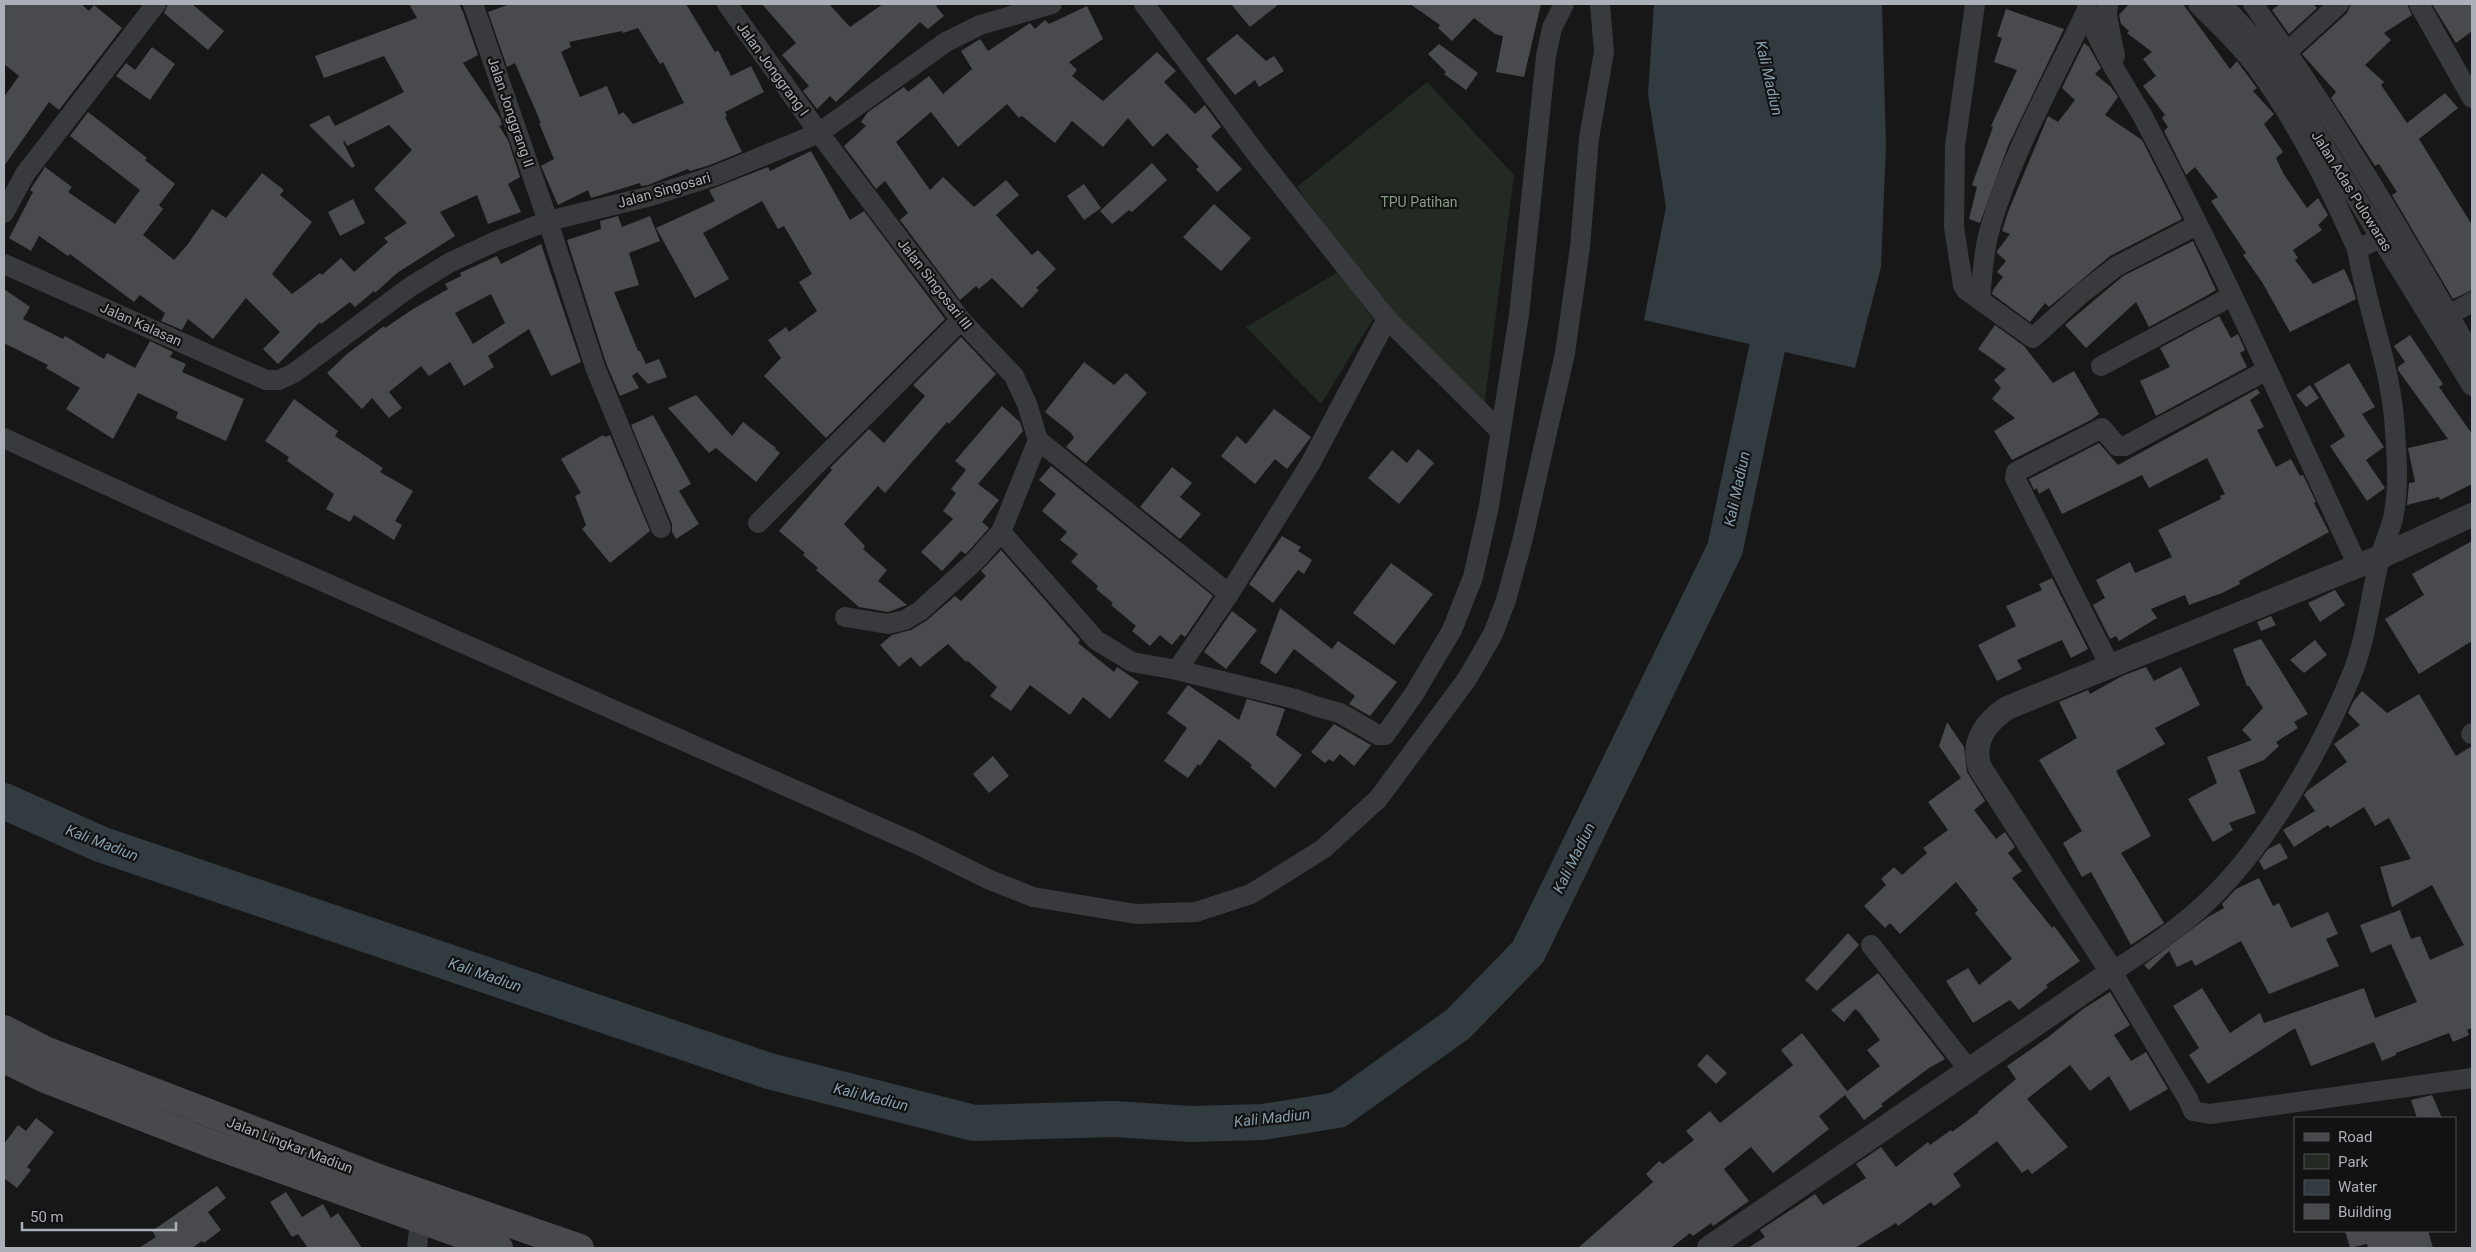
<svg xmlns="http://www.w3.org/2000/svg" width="2476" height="1252" font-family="Roboto,sans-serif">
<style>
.green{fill:#232a24}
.water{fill:#323b40}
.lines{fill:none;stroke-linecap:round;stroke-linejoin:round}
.river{stroke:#323b40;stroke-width:36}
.building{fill:#494a4d;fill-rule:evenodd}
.minor{stroke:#383a3d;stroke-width:20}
.tertiary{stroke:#383a3d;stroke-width:24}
.secondary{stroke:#47494d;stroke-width:28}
.labels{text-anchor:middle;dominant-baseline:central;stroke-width:4.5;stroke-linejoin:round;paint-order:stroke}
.street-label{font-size:14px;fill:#abafb7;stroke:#121213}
.park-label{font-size:14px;fill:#859f84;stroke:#121213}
.water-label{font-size:15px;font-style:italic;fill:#869fae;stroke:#121213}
</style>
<rect width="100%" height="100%" fill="#171718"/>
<g class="green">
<path d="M1427,82l87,93 -30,232 -72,-65 -115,-155z"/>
<path d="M1338,272l35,47 -52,85 -75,-77z"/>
</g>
<path class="water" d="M1654,4h228l4,141 -5,122 -26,101 -211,-48 22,-113 -18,-113z"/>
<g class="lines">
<path class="river" d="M4,801l96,43 669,227 205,52 140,-4 77,5 72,-2 75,-12 120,-86 70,-72 197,-403 52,-248"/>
</g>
<g class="building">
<path d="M4,4h77l8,7 5,-6 28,23 -63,82 -10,-8 -45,64v-69l15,-21 -15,-12z"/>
<path d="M168,4h24l32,27 -16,19 -44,-37z"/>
<path d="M409,4h50l4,8 15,43 -15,8 37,55 2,7 -3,1 9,14 12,37 -12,7 13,28 -33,12 -11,-29 -37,17 15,24 -58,37 -22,20 -1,-2 -19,16 -5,-5 -29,22 -1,-2 -42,42 -15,-15 17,-17 -34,-34 -33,41 -25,-20 -6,11 -21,-9 4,-8 -25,-18 -6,7 -64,-48 -2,2 -29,-20 -8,15 -22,-13 24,-46 -3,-2 15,-23 27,20 -4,5 47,32 25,-34 -70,-54 18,-24 59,46 -2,2 30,24 -16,21 4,4 -20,26 31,25 14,-16 24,-35 14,9 36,-45 22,17 -4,5 32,27 -40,52 20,20 28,-21 2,2 19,-17 13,14 34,-30 -4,-4 23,-15 -33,-34 38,-39 -23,-25 -42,21 -2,-5 -2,1 12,24 -3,2 -43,-43 20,-10 6,11 69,-34 -20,-36 -60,22 -9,-22 102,-38z"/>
<path d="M510,4h176l29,48 3,-2 13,26 20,-10 13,26 -39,20 2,4 -2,1 17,35 -32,13 -20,6 -2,-2 -40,16 -7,1 -1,-3 -49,15 -3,-8 -30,15 -17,-39 13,-7 -15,-36h2l-26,-60 -8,4 -19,-55zM638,28l22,36 3,-2 21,41 -51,21 -10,-12 -4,3 -12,-29 -27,11 -19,-45 10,-5 -2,-5 53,-11 1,2z"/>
<path d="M762,4h67l21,23 33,-23h56l-3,2 8,10 -16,13 -8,-7 -84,80 -6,-6 -13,13 -14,-18 6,-5 -27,-31 14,-12z"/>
<path d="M1231,4h48l-29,23z"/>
<path d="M1410,4h131l-17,73 -28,-5 7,-36 -8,-2 -21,-16 -22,23 -14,-13 2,-3z"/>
<path d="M2129,4h54l47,65 7,-8 5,7 15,20 -4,3 21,23 -10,10 19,28 -7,6 7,15 24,35 11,-10 10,17 -10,10 4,5 -29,20 5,8 -3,2 18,24 31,-15 8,17 4,13 -66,33 -28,-50 -19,-27 3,-2 -35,-52 7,-4 -23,-30 -9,8 -22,-44 4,-4 -6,-9 3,-3 -22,-29 13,-10 -13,-17 9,-7 -25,-19 2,-2 -8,-7 -2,-9z"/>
<path d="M2280,4h33l4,4 -28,26 -17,-24z"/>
<path d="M2351,4h56l5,11 -28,18 7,7 -26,25 19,17 -3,3 26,38 38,-30 13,15 -39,31 53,86v65l-19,9 -61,-104 5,-3 -18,-28 -4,2 -44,-68 5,-6 -34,-38 45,-41z"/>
<path d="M2432,4h40v27l-16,12z"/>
<path d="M1087,6l16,33 -34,23 8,8 -5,6 31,25 54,-49 19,19 -12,11 31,32 10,-9 2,3 14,19 -10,9 31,33 -25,23 -21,-23 3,-2 -32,-34 -14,14 -25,-29 -25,29 -31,-26 -17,22 -33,-27 -3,2 -12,-14 -49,43 -27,-35 -35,30 34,48 13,-13 31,30 32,-27 13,15 -23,20 36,40 6,-5 18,19 -20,19 3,2 -17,18 -30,-30 -13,11 -3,-3 -16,14 -60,-80 8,-7 -23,-32 -9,8 -32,-43 22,-20 -5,-4 7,-10 36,-25 4,5 21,-16 14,18 29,-25 -11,-18 19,-12 8,12 42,-28 5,6 10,-9 4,4z"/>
<path d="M2006,9l58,20 -56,117 -28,77 -11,-4 8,-32 -5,-2 21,-58 -2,-1 26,-56 -23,-8 8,-24 -5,-2z"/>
<path d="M1237,34l29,27 8,-5 10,15 -25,16 -4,-7 -20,15 -29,-36z"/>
<path d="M2084,43l5,4 12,21 -6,6 16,13 7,10 -13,18 37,25 40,79 -72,37 -61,51 -4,-4 -15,19 -38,-28 1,-4 10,-13 -6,-5 9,-11 -9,-8v-2l13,-17 -8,-3 6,-19 40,-96 10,6 17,-22 -13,-12z"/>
<path d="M1439,44l39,29 -12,17 -22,-16 2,-2 -18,-18z"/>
<path d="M152,47l23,17 -25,36 -34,-24 10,-13 9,7z"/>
<path d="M811,151l39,69 14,-9 81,108 -119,119 -62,-62 17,-18 -13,-18 18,-13 3,5 28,-21 -18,-29 13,-8 -28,-48 -6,3 -16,-28 -59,32 26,46 -34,19 -39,-70 59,-27 -6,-11 59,-23 2,4z"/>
<path d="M1152,163l15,17 -35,32 -3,-2 -17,14 -12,-13z"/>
<path d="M1084,184l17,24 -17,12 -17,-24z"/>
<path d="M353,199l12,24 -25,13 -12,-24z"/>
<path d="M1214,204l37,34 -30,33 -38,-34z"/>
<path d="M618,216l4,11 28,-11 10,25 -31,12 10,32 -25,7 24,59h2l6,13 13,-5 8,18 -19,7 -11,-12 -5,4 7,12 -19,8 -14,-33 -39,-123 34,-11 -1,-8z"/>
<path d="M2193,241l23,49 -8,5 -59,32 -13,-25 -50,46 -21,-23 58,-49z"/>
<path d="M541,244l40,118 -30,14 -22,-47 -41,27 6,11 -30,19 -14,-24 -21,14 -8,-10 -32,26 13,16 -13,10 -17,-20 -10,11 -35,-36 20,-19 37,-28 1,2 28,-19 35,-20 -3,-5 16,-8 -1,-3 37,-17 4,8zM491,294l14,29 -32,21 -18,-31z"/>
<path d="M4,289l26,18 -7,12 40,20 2,-3 39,23 3,-6 28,15 15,-27 23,11 -3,5 16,7 -4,8 62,27 -18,42 -50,-23 2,-6 -40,-19 -25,46 -47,-30 14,-21 -34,-20 2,-3 -44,-22z"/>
<path d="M2219,316l12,22 7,-4 7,16 -5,3 7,14 -91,49 -16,-35 30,-14 -10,-19z"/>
<path d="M1995,325l29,21 29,37 21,-12 25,43 -8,6 -79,40 -18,-29 21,-13 -23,-19 9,-11 -7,-8 12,-11 -28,-20z"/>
<path d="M2410,335l33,49 -4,3 33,47v50l-32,16 -1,-3 -32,8 2,-22 6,-1 -7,-34 40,-9 -50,-69v-3l7,-5 -11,-16z"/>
<path d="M961,337l35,37 -47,50 -2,-2 -62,71 -7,-7 -34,38 21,22 -2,3 24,21 -9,11 29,24 -19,7 -29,-5 -43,-37 2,-2 -15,-13 2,-2 -26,-22 53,-61 -2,-2 39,-39 15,14 41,-47 -12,-11z"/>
<path d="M1084,362l30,23 12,-12 21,20 -61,70 -20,-16 8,-9 -3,-5 -26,-21z"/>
<path d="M2349,363l26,44 -13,7 22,33 -18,13 19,28 -18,13 -37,-55 15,-10 -31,-52z"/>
<path d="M2310,385l9,13 -13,9 -10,-12z"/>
<path d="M2257,389l3,4 -10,7 14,27 -7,3 19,37 15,-8 9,17 3,-1 13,27 -2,1 15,29 -90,49 1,3 -18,9 -33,12 -4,-10 -34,14 6,9 -38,23 -3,-5 -6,3 -17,-34 12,-7 -9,-18 34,-18 5,11 37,-16 -14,-27 63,-31 -1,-3 5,-2 -18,-36 -58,30 -7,-13 -80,39 -13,-26 -10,6 -2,-6 -3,2 -5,-11 70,-36 19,22z"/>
<path d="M696,395l36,41 11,-14 33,26 -1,1 5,4 -24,29 -40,-34 -7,5 -41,-45z"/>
<path d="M294,399l44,32 -3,5 48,32 -3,4 33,19 -18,30 7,4 -8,15 -40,-25 -4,7 -24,-13 8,-15 -47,-33 2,-4 -24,-16z"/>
<path d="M1002,406l18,16 3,9 -45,53 21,16 -17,22 7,6 -23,26 -5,-3 -19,20 -21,-19 32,-33 -10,-8 13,-18 -5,-4 15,-19 -11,-9z"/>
<path d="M1274,409l37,28 -24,32 -12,-10 -20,25 -34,-28 16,-20 9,8z"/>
<path d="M653,415l38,69 -12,7 20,33 -23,15 -4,-7v-8l-41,-99z"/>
<path d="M603,435l2,2 5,-2 40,96 -40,32 -28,-34 4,-4 -11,-29 6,-3 -20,-34z"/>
<path d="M1418,449l16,14 -35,41 -31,-26 24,-28 15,13z"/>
<path d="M1051,466l162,130 -28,41 -4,-3 -9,11 -12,-10 -10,11 -18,-15 4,-5 -25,-21 2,-2 -17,-14 2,-3 -27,-24 7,-8 -18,-14 7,-8 -25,-21 14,-17 -17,-14z"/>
<path d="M1172,467l20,16 -12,14 21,17 -21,25 -40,-32z"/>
<path d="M1282,536l19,11 -3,4 14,9 -8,14 -6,-4 -25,33 -24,-19z"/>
<path d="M2472,541v100l-53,33 -34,-55 39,-24 -12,-21z"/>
<path d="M1001,550l79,90 -2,3 36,29 3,-5 22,15 -29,37 -27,-22 -13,18 -40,-30 -19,26 -21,-15 7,-9 -29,-26 -2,1 -18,-18 -28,23 -9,-10 -12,10 -19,-22 12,-10 19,-5 15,-9 29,-25 6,5 25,-25 -5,-5z"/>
<path d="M1391,563l42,31 -39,51 -41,-32z"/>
<path d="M2052,578l36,71 -17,9 -9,-18 -45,20 5,9 -25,12 -19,-36 38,-19 -10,-20 36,-16 -3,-6z"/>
<path d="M2335,590l10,15 -25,17 -12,-19z"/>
<path d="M1280,608l52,41 6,-8 59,41 -27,34 -21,-12 6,-8 -61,-47 -18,25 -16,-11z"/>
<path d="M1232,611l25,19 -31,39 -22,-17z"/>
<path d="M2271,616l5,9 -15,6 -4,-9z"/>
<path d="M2261,639l47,75 -14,8 4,6 -22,14 3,4 -15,14 -25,10 17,43 -27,10 4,7 -20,12 -25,-43 29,-16 -10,-26 45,-17 -10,-10 21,-22 -14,-22h-2l-14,-37z"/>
<path d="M2315,640l12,15 -23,18 -14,-13z"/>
<path d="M2146,667l8,14 27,-14 19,38 -45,23 10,16 -49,27 35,65 -30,17 43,70 -33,22 -40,-73 -9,5 -19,-34 19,-12 -43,-71 38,-22 -18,-36 29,-12 2,4 32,-18z"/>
<path d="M1188,685l51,35 8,-21 38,10 -9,26 26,20 -27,33 -25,-21 2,-2 -33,-26 -19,27 -2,-2 -10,14 -24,-17 23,-33 -20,-15z"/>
<path d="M2362,691l25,22 32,-19 37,62 16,-10v282l-5,2 2,5 -16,7 -4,-9 -53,20v2l-14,6 -8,-19 -63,24 -16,-38 -87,56 -19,-29 10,-7 -26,-42 29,-18 28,45 30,-20 4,10 100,-35 11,30 42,-16 -26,-58 -20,9 -11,-28 40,-15 11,29 9,-3 10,24 34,-15 -32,-60 -40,22 -12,-40 31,-8 -22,-41 -14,8 -11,-19 -34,21 -2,-3 -34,22 -11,-17 32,-19 -11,-16 3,-4 40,-29 -13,-18 26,-19 -12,-12 5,-11z"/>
<path d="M1947,722l17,25 3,25 18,29 -11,9 22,29 9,-7 10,15 -7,6 14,18 -10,7 40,50 2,-2 26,35 -34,24 2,2 -29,23 -9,-10 -37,23 -27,-42 22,-13 11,17 33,-26 -37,-46 3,-3 -22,-28 -56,52 -10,-11 -5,5 -21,-22 22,-21 -5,-6 13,-12 8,8 25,-22 -4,-5 25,-18 -20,-28 33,-24 -22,-32z"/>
<path d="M1334,724l37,21 -17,21 -14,-12 -7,8 -4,-3 -4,4 -14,-11z"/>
<path d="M993,756l16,20 -20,17 -16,-19z"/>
<path d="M2280,843l8,15 -24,12 -5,-9 9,-12z"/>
<path d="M2259,878l14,28 6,-3 12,25 37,-16 10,22 -12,5 13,27 -70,28 -28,-53 -46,25 -3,-6 -15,7 -8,-16 -20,19 -5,-5 64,-48 16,-9 -2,-4 14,-15z"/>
<path d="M1848,933l11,12 -42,46 -12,-11z"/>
<path d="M1878,973l67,86 -16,9 -48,36 2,2 -19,14 -19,-25 -26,21 10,13 -56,44 -22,-26 -27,22 25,32 -36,25 -2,-3 -18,13 -3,-3 -19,15h-93l75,-66 -7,-8 13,-13 4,3 31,-24 -8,-9 24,-20 10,12 73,-58 -12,-15 21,-17 45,58 33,-25 -13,-16 13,-10 -21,-28 -4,-3 -11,13 -13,-12z"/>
<path d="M2110,992l20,33 -16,10 17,26 15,-9 22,37 -38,22 -21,-35 -19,15 -20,-26 -43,34 41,48 -36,27 -4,-5 -6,4 -25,-32 -44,33 8,12 -27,20 -3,-4 -33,24 -2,-3 -41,25h-107l17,-11 -5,-7 55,-36 8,11 43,-27 -10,-14 25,-17 15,20 32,-25 2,3 21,-15 1,2 27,-20 -1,-1 38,-32 -9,-13 40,-28 36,-29z"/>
<path d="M1707,1054l20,19 -11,11 -19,-19z"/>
<path d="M2432,1095l10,23h-25l-6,-18z"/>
<path d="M36,1118l18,14 -27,35 4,3 -14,18 -13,-10v-34l14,-19 8,6z"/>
<path d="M217,1186l9,12 -18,14 13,18 -17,13 -2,-2 -10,7h-53l17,-11 -4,-6z"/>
<path d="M286,1192l16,25 21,-13 8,14 7,-5 24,35h-54l-10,-14 -6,3 -22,-35z"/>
<path d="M2345,1231h83l5,17h-65l-1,-4 -17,4z"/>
</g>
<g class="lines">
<g class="minor">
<path d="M473,4l75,217 47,146 66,161"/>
<path d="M727,4l92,129 142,187 53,56 13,28 11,36"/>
<path d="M1144,4l114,152 129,163 113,112"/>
<path d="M1975,4l-20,142 -1,81 9,58 3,5 67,48 49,-45 35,-27 80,-41"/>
<path d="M2087,4c0,24 41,87 55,111 78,147 146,300 216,451"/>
<path d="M2108,4l-1,12 8,40"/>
<path d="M2198,4c20,21 43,41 60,65 38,52 73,121 99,180"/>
<path d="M2222,4l43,46 207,336"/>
<path d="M2253,4c81,112 150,231 219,351"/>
<path d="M2419,4l53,94"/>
<path d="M2288,51l51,-47"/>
<path d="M4,213l21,-39 131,-170"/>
<path d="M2381,238l-24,11c10,62 35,119 38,182 2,28 4,60 -2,87 -3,14 -10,26 -13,40 -10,38 -13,79 -28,116 -30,74 -84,169 -141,224 -29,29 -65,52 -99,74l76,127 5,12 17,3 262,-36"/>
<path d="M4,264l262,116h13l15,-7 116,-86 39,-24 47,-22 52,-20 103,-25 63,-20 105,-43 127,-91 34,-17 72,-21"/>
<path d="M1980,300c2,-21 3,-43 8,-64 19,-74 66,-157 99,-226"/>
<path d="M2437,322l35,-20"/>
<path d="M2101,366l131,-70"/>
<path d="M4,438l157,72 756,334 73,36 43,17 103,17 60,-2 55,-18 72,-45 55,-50 89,-120 26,-45 13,-34 16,-58 43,-189 15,-106 9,-109 15,-86 -4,-48"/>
<path d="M1038,440l-37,92 95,108 36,22 45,8 118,29 23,8 22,6 38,22h7l29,-41 38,-64 21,-53 16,-71 30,-191 27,-259 6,-28 12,-24"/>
<path d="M1038,440l191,154"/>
<path d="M758,523l203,-203"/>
<path d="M845,617l43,7 17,-4 15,-9 54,-49 27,-30"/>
<path d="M2110,666l-95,-188 1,-6 86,-44 15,18h8l142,-76"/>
<path d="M1177,670l52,-76 81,-130 77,-145"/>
<path d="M2471,734l1,-1"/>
<path d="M1871,945l98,125"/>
<path d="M417,1248l3,-27"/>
</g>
<path class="tertiary" d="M1709,1248l403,-276 -132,-204c-9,-26 6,-46 27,-60l373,-151 92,-42"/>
<g class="secondary">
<path d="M4,1029l41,21 339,130 196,68"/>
<path d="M4,1059l41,20 164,64 290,105"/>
</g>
</g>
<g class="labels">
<g class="street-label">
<text transform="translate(773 69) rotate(54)">Jalan Jonggrang I</text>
<text transform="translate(511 112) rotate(71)">Jalan Jonggrang II</text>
<text transform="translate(664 190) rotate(-16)">Jalan Singosari</text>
<text transform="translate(2352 191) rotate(58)">Jalan Adas Pulowaras</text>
<text transform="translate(935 284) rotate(52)">Jalan Singosari III</text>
<text transform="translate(141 324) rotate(24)">Jalan Kalasan</text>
<text transform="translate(290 1145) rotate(21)">Jalan Lingkar Madiun</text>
</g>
<g class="park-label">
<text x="1419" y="202">TPU Patihan</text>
</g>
<g class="water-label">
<text transform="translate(1769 78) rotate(77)">Kali Madiun</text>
<text transform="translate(1737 489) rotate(-78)">Kali Madiun</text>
<text transform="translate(102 843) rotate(21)">Kali Madiun</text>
<text transform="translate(1574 858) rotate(-64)">Kali Madiun</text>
<text transform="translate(485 975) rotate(19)">Kali Madiun</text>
<text transform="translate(871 1097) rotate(14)">Kali Madiun</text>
<text transform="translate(1272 1118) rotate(-6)">Kali Madiun</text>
</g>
</g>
<rect width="2476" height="1252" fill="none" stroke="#abafb7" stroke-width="10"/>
<rect x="2294" y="1117" width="162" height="115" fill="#121213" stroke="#4f5155"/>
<rect x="2304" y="1133" width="25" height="8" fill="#47494d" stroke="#4f5155"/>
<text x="2338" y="1142" font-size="15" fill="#abafb7">Road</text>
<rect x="2304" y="1154" width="25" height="15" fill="#232a24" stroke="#4f5155"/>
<text x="2338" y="1167" font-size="15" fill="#abafb7">Park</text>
<rect x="2304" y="1180" width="25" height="15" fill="#323b40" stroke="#4f5155"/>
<text x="2338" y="1192" font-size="15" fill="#abafb7">Water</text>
<rect x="2304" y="1204" width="25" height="15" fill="#494a4d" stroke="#4f5155"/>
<text x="2338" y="1217" font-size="15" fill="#abafb7">Building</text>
<path d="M22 1222v8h154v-8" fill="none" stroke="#abafb7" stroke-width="2.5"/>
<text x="30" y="1222" font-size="15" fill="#abafb7" stroke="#121213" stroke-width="4" paint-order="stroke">50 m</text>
</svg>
